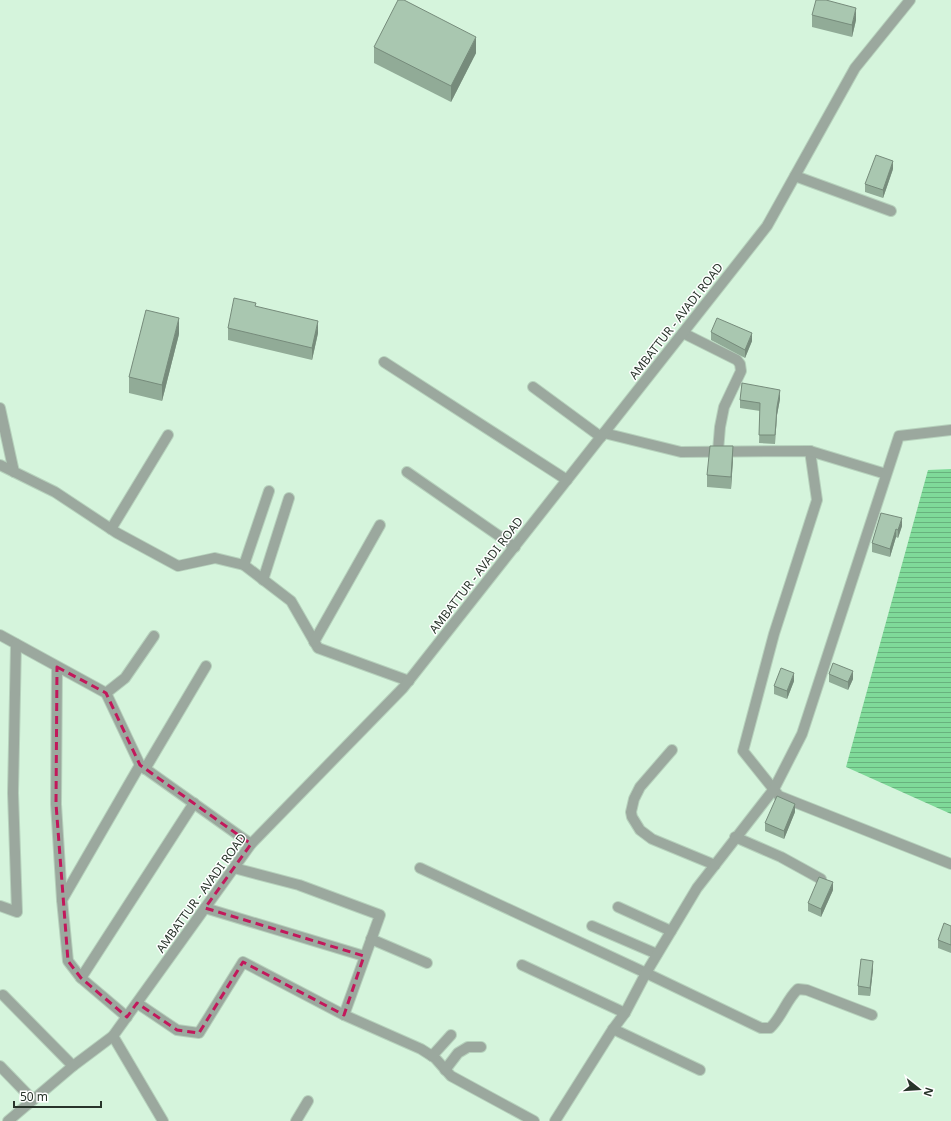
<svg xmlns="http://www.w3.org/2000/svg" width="951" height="1121" font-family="'Noto Sans',sans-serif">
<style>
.water{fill:url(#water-rules)}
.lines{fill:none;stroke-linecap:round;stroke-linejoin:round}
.minor-casing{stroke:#b6d1bc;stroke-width:12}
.tertiary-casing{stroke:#b6d1bc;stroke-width:12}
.minor{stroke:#9ba89e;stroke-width:10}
.tertiary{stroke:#9ba89e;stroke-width:10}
.wall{fill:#91ab97}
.shaded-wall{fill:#768b7b}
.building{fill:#a9c7b0;stroke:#768b7b}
.marked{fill:none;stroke:#c2185b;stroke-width:3;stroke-dasharray:8 5;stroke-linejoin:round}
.labels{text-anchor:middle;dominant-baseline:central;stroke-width:3;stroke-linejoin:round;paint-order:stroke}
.street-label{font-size:12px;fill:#28342a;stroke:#fff}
</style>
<defs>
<pattern id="water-rules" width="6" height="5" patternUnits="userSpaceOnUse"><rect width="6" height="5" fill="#7fda99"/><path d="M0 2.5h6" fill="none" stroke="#68b27d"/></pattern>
</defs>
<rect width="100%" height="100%" fill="#d5f4dc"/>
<path class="water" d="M951,469v345l-105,-47 82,-297z"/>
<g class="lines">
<defs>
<g id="minor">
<path d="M795,176l96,35"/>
<path d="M683,333l54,27 3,4 1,7 -17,36 -4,20 -2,24"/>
<path d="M384,362l183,118"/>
<path d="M533,387l68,50"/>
<path d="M0,408l14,64"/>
<path d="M604,433l77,19 129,-1 7,49 -43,134 -31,117 36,45 172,68"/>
<path d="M810,451l76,23"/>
<path d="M0,465l55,27 62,41 61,33 37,-8 29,7 47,36 27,47 91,33"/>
<path d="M407,472l108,75"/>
<path d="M111,529l57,-94"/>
<path d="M244,565l25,-74"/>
<path d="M263,580l26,-82"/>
<path d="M0,635l106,58 34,72"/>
<path d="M314,642l66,-117"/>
<path d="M57,667l-1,137 6,96 6,61 13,17"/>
<path d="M106,693l19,-15 29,-42"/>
<path d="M672,750l-32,37 -6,12 -3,13 1,5 8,13 12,9 63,26"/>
<path d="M145,769l61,-103"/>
<path d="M735,837l46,20 40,22"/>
<path d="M234,868l65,17 81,30 -36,100"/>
<path d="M420,868l226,105 115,55h9c12,-11 16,-28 28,-39l9,1 65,25"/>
<path d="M62,900l78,-135 111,79"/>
<path d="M0,906l17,6 -4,-119 3,-149"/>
<path d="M618,907l53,24"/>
<path d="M205,908l159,48"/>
<path d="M592,926l65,28"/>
<path d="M371,939l56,24"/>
<path d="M522,965l103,48"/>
<path d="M3,995l70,71"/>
<path d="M137,1003l40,27 22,3 44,-71 101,53 77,34 14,9 16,18 83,45"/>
<path d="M127,1017l-46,-39 113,-175"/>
<path d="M613,1029l87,41"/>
<path d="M113,1036l50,85"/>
<path d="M432,1056l19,-21"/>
<path d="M0,1066l33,34"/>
<path d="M445,1070l13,-17 10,-6h13"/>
<path d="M296,1121l12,-20"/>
<path d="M555,1121l58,-92 12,-16 21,-40 51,-85 77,-99 28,-55 97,-298 52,-6"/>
</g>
<path id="tertiary" d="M8,1121l65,-55 40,-30 138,-192 152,-156 364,-462 88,-158 55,-68"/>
</defs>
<use href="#minor" class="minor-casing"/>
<use href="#tertiary" class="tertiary-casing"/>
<use href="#minor" class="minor"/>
<use href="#tertiary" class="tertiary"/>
</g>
<g class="wall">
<path d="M812,15l44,5 -4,17 -40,-10z"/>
<path d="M374,47l102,6 -25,49 -77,-39z"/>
<path d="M893,169l-10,29 -18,-6v-8z"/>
<path d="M256,306l62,27 -6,27 -84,-20v-12z"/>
<path d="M711,332l41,9 -7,17 -34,-18z"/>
<path d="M179,334l-17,67 -33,-8v-16z"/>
<path d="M780,399l-3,16 -2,29 -16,-1 1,-32 -20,-3v-8z"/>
<path d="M733,458l-2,31 -24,-2v-12z"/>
<path d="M881,513l21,13 -4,12 -2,-1 -6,20 -18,-5v-9z"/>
<path d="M829,674l24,5 -5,11 -19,-8z"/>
<path d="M794,681l-7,18 -13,-5v-8z"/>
<path d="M795,812l-11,27 -19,-8v-8z"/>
<path d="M833,890l-12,27 -13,-6v-8z"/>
<path d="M951,926v27l-13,-5v-8z"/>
<path d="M873,969l-3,27 -12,-1v-9z"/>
</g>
<g class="shaded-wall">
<path d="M856,8v12l-4,17v-12z"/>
<path d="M476,37v16l-25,49v-16z"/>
<path d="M893,161v8l-10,29v-8z"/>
<path d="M179,318v16l-17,67v-16z"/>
<path d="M318,321v12l-6,27v-12z"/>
<path d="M752,333v8l-7,17v-8z"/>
<path d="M780,390v9l-3,16 -2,29 2,-37z"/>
<path d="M733,446v12l-2,31v-12z"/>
<path d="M902,518v8l-4,12v-8z"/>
<path d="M896,529v8l-6,20v-8z"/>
<path d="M853,671v8l-5,11v-8z"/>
<path d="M794,673v8l-7,18v-8z"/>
<path d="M795,804v8l-11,27v-8z"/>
<path d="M833,882v8l-12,27v-8z"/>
<path d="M873,961v8l-3,27v-8z"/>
</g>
<g class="building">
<path d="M398,0h6l72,37 -25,49 -77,-39z"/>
<path d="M816,0h10l30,8 -4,17 -40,-10z"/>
<path d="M876,155l17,6 -10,29 -18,-6z"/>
<path d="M234,298l22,5 -1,3 63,15 -6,27 -84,-20z"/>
<path d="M146,310l33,8 -17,67 -33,-8z"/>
<path d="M717,318l35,15 -7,17 -34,-18z"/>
<path d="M742,383l38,7 -3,17 -2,28h-16l1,-32 -20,-3z"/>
<path d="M710,446h23l-2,31 -24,-2z"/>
<path d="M881,513l21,5 -4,12 -2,-1 -6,20 -18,-6z"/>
<path d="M833,663l20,8 -5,11 -19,-8z"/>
<path d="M781,668l13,5 -7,18 -13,-5z"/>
<path d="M777,796l18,8 -11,27 -19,-8z"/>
<path d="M819,877l14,5 -12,27 -13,-6z"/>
<path d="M944,923l7,3v19l-13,-5z"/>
<path d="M861,959l12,2 -3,27 -12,-2z"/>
</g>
<path class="marked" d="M57,667l49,26 34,72 111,79 -46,64 159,48 -20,59 -101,-53 -44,71 -22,-3 -40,-27 -10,14 -46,-39 -13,-17 -12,-157z"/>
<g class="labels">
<g class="street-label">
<text transform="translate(676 321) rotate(-52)">AMBATTUR - AVADI ROAD</text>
<text transform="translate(476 575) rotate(-52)">AMBATTUR - AVADI ROAD</text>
<text transform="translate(201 893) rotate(-54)">AMBATTUR - AVADI ROAD</text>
</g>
</g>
<g transform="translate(919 1089) rotate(107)" stroke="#ffffff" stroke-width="3" paint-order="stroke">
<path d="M0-3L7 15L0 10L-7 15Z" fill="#28342a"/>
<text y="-6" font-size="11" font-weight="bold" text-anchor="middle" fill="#28342a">N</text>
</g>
<path d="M14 1101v6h87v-6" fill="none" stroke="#28342a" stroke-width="2"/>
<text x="20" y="1101" font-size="12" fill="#28342a" stroke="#ffffff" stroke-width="3" paint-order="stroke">50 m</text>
</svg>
